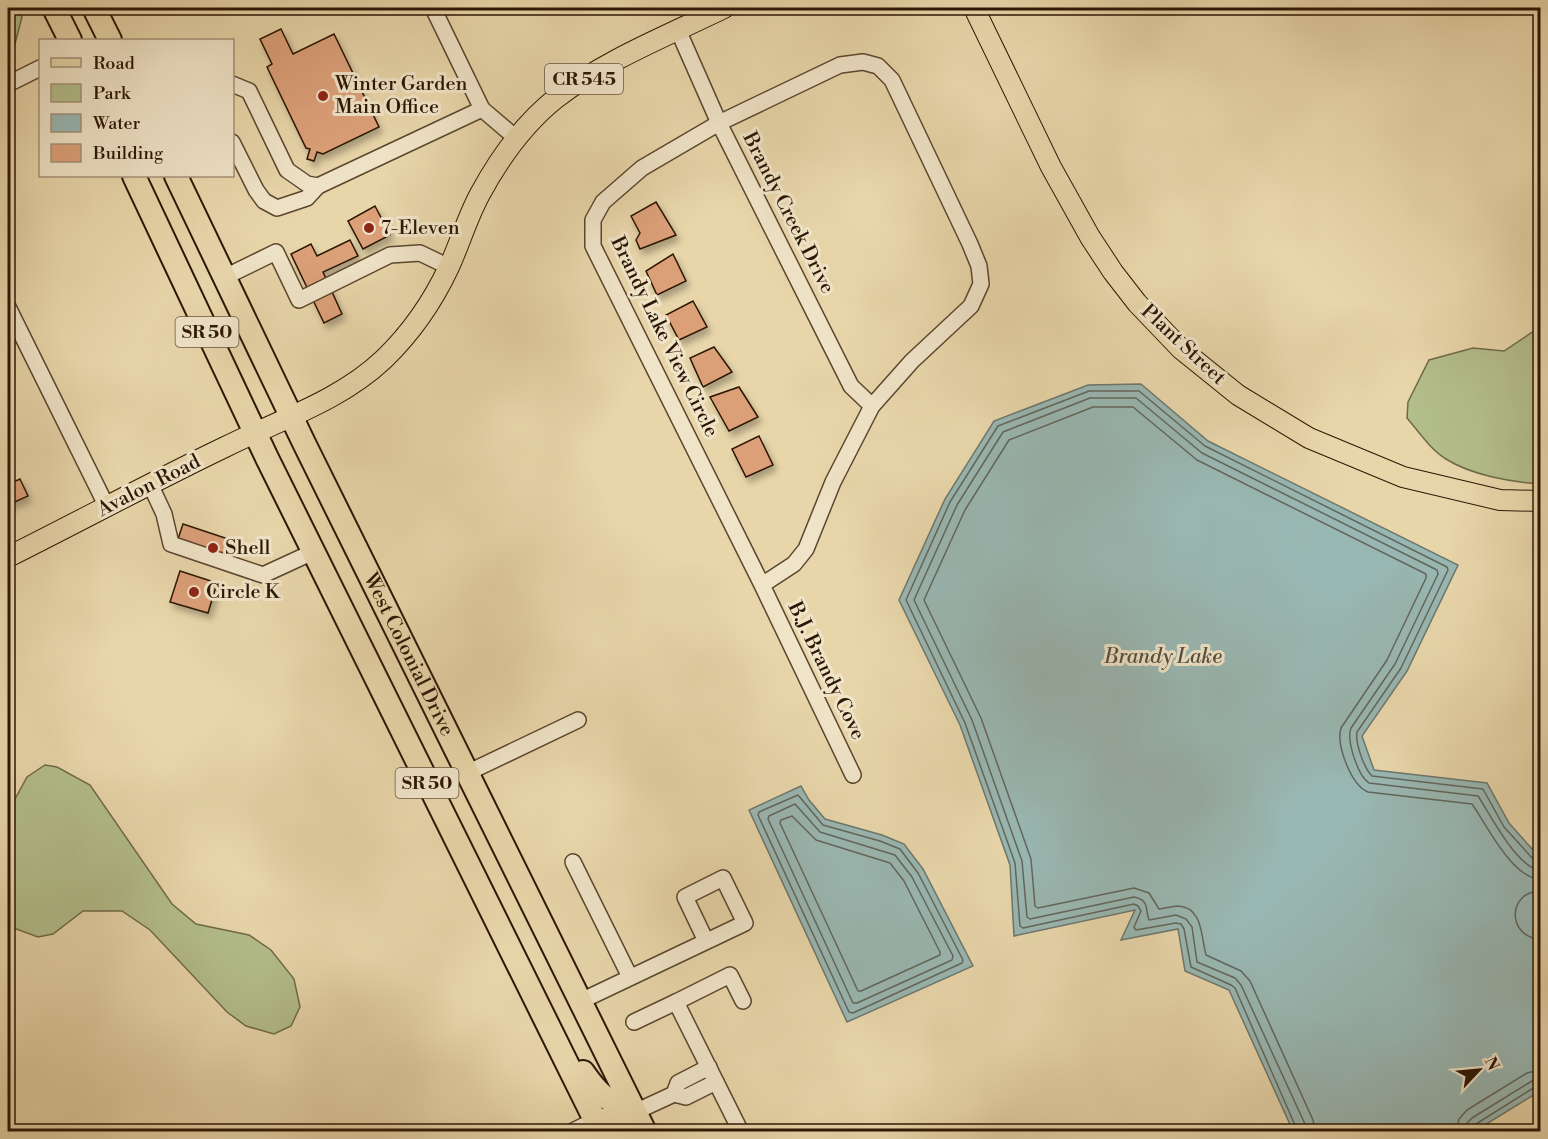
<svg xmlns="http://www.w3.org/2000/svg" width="1548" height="1139" font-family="'Libre Bodoni',serif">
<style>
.green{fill:#b3be8b;stroke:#706a48;stroke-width:1.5}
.water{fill:#99b7b2;stroke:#6d776d;stroke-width:1.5}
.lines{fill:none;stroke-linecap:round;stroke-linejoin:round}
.shore{stroke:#62665c;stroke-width:1.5}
.building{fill:#dca079;stroke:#2c1605;stroke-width:1.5;filter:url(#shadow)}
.minor-casing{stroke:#5b462e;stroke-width:18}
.major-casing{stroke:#2c1605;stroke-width:22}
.highway-casing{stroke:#2c1605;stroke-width:26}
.minor{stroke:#f0e4c8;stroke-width:15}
.major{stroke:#e8d6aa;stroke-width:20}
.highway{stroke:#e8d6aa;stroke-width:22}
.poi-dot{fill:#8f2418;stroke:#f0e4c8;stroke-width:2}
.labels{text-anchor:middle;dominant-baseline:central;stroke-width:6;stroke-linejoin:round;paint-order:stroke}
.shield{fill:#f0e4c8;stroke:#675440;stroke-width:1.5}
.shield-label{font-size:18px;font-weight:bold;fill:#2c1605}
.poi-label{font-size:20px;fill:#2c1605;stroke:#f0e4c8;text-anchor:start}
.street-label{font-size:20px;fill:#2c1605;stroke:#f0e4c8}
.water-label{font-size:21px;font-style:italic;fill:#524e42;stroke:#f0e4c8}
</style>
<defs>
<filter id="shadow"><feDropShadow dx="3.5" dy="5.5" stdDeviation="3" flood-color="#0004"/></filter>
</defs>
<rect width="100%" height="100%" fill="#e8d6aa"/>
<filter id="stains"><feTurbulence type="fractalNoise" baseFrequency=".00333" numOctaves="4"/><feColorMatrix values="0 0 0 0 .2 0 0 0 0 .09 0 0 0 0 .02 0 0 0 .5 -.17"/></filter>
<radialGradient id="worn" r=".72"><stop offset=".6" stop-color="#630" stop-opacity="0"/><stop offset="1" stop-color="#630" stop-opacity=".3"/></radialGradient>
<g class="green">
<path d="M8,8h8l6,9 -11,42 -3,3z"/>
<path d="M1540,327v157c-29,-2 -69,-9 -94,-25 -16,-10 -27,-27 -39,-41l1,-16 21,-42 44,-12 31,3z"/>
<path d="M45,765l12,2 33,18 82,119 24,20 53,11 22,15 23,29 6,28 -9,19 -17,8 -28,-8 -19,-14 -77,-82 -28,-19h-39l-30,23 -15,3 -30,-11v-114l19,-35z"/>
</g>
<g class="water">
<path d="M1141,384l67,57 250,124 -51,106 -45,65 12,34 113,13 22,40 31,35 -3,57 3,6v170l-65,40h-182l-64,-141 -44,-19 -7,-42 -57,11 14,-30 -121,26 -4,-71 -50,-140 -61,-125 46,-101 49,-78 94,-36z"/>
<path d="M801,786l8,14 16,19 57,16 22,9 19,25 50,97 -126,56 -98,-212z"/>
</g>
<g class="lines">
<g class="shore">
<path d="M798,795l25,30 57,16 20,8 18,24 45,87 -1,3 -109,50 -4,-1 -91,-197 1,-3z"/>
<path d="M795,804l25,28 75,23 17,22 41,79 -1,4 -95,43h-4l-85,-184 1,-3z"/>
<path d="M792,816l24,24 74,23 14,18 36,71v3l-79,36h-3l-78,-168 1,-3z"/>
<path d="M1540,891c-33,1 -33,46 0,48"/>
<path d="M1298,1132l-63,-144 -4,-3 -40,-18 -7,-38 -3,-5 -5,-1 -40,7 -2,-3 7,-16 -3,-5 -4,-2 -111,24 -3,-2 -5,-63 -50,-140 -59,-123 44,-98 48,-76 91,-35h50l66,55 242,121 1,3 -47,98 -44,64c-2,11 7,36 15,44l111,13 21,38 30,33 6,2"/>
<path d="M1306,1132l-1,-8 -64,-139 -6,-7 -38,-16 -5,-35 -6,-8 -10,-4 -27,5c-4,-10 1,-20 -15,-23l-104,22 -3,-2 -5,-56 -50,-141 -58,-120 43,-95 46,-73 87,-34h46l66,55 235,117 1,4 -43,90 -44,64c-5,12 7,48 18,55l109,13c12,18 39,72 62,74"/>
<path d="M1315,1132l-2,-12 -63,-139 -9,-10 -35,-16c-5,-18 -3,-48 -28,-49 -7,0 -13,3 -19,3l-10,-16 -15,-5 -96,20 -3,-2 -4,-47 -50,-141 -57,-118 41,-90 44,-70 84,-33h40l64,53 229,114v4l-39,82 -46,68c-5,17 10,57 27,64l104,12c15,21 40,74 68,75"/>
<path d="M1456,1132l3,-13 8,-9 60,-37 13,-3"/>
<path d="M1465,1132l2,-9 5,-5 60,-37 8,-2"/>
<path d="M1473,1132l3,-8 59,-37 5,-1"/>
</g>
</g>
<g class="building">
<path d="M281,29l12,25 41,-20 45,93 -56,27 -6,-2 -3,9 -7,-2 3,-10 -4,-1 -39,-81 5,-3 -12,-25z"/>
<path d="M656,202l20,33 -36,14 -4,-9 4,-7 -9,-17z"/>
<path d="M375,206l15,29 -27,14 -15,-28z"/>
<path d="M350,240l8,16 -35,16 19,42 -18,9 -33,-69 20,-10 6,12z"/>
<path d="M673,254l13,27 -29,14 -11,-24z"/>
<path d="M693,301l14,26 -28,13 -13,-25z"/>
<path d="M714,347l18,25 -29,15 -13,-29z"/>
<path d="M739,387l19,30 -29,14 -19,-34z"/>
<path d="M759,436l14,29 -27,12 -14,-28z"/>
<path d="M20,479l8,17 -20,9v-24l1,3z"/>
<path d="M183,524l45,15 -6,17 -44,-17z"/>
<path d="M180,571l37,12 -9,30 -38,-11z"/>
</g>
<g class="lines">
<defs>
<g id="minor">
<path d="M678,30l41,93 132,263 21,20"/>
<path d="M8,84l32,-16"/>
<path d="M232,84l17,7 38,79 20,14 11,2 164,-77 -49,-101"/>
<path d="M482,109l34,29"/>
<path d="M232,142l24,48 8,11 13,7 30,-10 11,-12"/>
<path d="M225,277l51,-25 23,48 91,-45 30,-2 29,14"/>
<path d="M8,307l99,200"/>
<path d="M150,484l14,30 7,30 92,31 50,-23"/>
<path d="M762,585l32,-21 12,-15 27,-67 39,-76 40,-45 59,-55 10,-22 -2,-18 -9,-22 -78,-164 -14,-14 -15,-4 -23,3 -121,58 -77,45 -39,34 -10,18v26l169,339 91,190"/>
<path d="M467,773l111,-53"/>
<path d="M573,862l57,115"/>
<path d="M581,1001l164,-78 -22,-45 -38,19 21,44"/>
<path d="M634,1022l42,-20"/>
<path d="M674,1094l4,-11 31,-16"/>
<path d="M635,1112l39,-18 12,3 30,-15"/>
<path d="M571,1132l24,-12"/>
<path d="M741,1132l-65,-130 54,-27 13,26"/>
</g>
<g id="major">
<path d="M974,8l77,159 39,70 23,35 24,31 44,46 57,46 71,43 94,39 97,23 40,1"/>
<path d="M8,557c72,-36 144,-75 217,-110 54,-27 115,-46 159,-88 27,-26 49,-58 65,-92 11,-24 18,-49 31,-73 19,-35 44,-70 75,-95 50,-39 112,-63 169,-91"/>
</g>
<g id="highway">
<path d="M54,8l16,32"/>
<path d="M94,8l16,32"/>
<path d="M134,176l133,282 334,674"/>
<path id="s1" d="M176,176l128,267 341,689"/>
<path d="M583,1072c18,26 23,27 52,40"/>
<path d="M595,1120h17l18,12"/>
</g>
</defs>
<use href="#minor" class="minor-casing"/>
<use href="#major" class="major-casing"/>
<use href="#highway" class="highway-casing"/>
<use href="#minor" class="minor"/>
<use href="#major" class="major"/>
<use href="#highway" class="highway"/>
</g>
<g class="poi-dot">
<circle cx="323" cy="96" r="6"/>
<circle cx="369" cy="228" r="6"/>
<circle cx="213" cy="548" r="6"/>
<circle cx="194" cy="592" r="6"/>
</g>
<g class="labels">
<g class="shield">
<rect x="545" y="64" width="78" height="30" rx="4.5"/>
<rect x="175.5" y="317" width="63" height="30" rx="4.5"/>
<rect x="395.5" y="768" width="63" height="30" rx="4.5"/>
</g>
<g class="shield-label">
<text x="584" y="79">CR 545</text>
<text x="207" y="332">SR 50</text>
<text x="427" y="783">SR 50</text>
</g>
<g class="poi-label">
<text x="335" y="84">Winter Garden<tspan x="335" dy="23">Main Office</tspan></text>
<text x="381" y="228">7-Eleven</text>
<text x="225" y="548">Shell</text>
<text x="206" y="592">Circle K</text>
</g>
<g class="street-label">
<text transform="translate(788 213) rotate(63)">Brandy Creek Drive</text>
<text transform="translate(664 337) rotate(64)">Brandy Lake View Circle</text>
<text transform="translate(1183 345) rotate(43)">Plant Street</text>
<text transform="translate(149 486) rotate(-27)">Avalon Road</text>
<text stroke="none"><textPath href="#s1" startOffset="532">West Colonial Drive</textPath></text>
<text transform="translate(826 671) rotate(64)">B.J. Brandy Cove</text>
</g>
<g class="water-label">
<text x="1163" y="657">Brandy Lake</text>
</g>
</g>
<rect width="1548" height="1139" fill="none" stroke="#e8d6aa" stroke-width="30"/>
<rect x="9" y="9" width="1530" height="1121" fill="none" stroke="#2c1605" stroke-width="3"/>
<rect x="15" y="15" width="1518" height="1109" fill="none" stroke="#2c1605" stroke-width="1.5"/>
<rect x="39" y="39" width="195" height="138" fill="#f0e4c8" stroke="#a2927a" stroke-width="1.5"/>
<rect x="51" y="58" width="30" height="9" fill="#e8d6aa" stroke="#a2927a" stroke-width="1.5"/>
<text x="93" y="69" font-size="18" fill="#2c1605">Road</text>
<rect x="51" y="84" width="30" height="18" fill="#b3be8b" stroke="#a2927a" stroke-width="1.5"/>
<text x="93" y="99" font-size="18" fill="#2c1605">Park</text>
<rect x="51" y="114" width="30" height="18" fill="#99b7b2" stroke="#a2927a" stroke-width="1.5"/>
<text x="93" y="129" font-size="18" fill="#2c1605">Water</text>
<rect x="51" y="144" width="30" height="18" fill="#dca079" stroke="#a2927a" stroke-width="1.5"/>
<text x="93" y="159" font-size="18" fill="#2c1605">Building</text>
<g transform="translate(1479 1070) rotate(64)" stroke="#f0e4c8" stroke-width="4.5" paint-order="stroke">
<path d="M0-4.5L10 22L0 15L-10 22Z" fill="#2c1605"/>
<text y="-9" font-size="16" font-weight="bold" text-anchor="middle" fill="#2c1605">N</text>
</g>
<rect width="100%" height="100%" filter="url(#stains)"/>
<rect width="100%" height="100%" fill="url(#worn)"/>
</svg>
